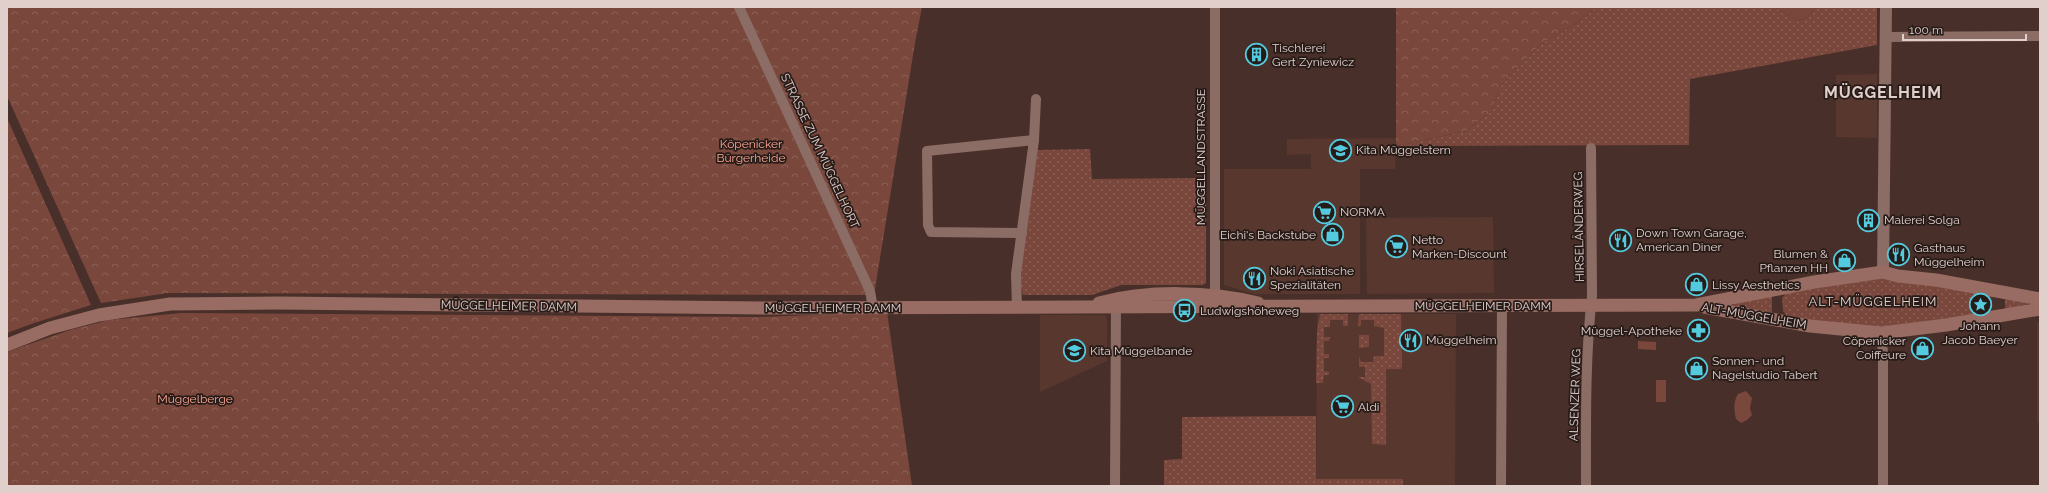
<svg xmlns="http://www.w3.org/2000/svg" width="2047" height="493" font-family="Raleway,sans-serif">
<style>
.built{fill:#58372f}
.grass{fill:url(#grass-dots)}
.forest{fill:url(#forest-crowns)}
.green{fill:#7a473c}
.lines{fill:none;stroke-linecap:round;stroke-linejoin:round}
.minor{stroke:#8b6d66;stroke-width:10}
.tertiary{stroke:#8b6d66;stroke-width:12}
.secondary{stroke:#986c62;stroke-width:13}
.labels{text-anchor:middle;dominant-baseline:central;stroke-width:3.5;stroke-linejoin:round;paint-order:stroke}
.poi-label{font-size:12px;fill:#e0cfcb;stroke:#271b18;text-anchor:start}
.park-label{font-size:12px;fill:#fca693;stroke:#271b18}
.street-label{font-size:12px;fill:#e0cfcb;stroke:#271b18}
.neighbourhood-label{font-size:13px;letter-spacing:1px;fill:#e0cfcb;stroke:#271b18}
.district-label{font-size:16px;font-weight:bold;letter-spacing:1px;fill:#e0cfcb;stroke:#271b18}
</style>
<defs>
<pattern id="grass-dots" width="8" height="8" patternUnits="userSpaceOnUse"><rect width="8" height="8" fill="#7a473c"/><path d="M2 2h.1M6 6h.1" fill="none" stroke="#8d6057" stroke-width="1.8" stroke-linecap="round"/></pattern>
<pattern id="forest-crowns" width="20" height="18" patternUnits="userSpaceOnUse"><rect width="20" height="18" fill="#7a473c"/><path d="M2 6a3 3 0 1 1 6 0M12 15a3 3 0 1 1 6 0" fill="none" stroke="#8d6057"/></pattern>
</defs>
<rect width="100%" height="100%" fill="#492f29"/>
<g class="built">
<path d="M1877,74v64l-41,-1v-62z"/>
<path d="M1396,138l-1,31h-35v125h-106l-30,-9v-116h87v-15l-24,1v-16z"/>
<path d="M1493,217l1,76 -127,1 -1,-76z"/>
<path d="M1317,314h139l-1,172h-52v-7h-87z"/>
<path d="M1040,315h65l2,3v43l-67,31z"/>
<rect x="2037" y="322" width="3" height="101"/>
</g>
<g class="grass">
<path d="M1597,7h177l24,14 10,-4 8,-10h61v38l-187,34 -1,66 -293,1 70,-15 26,-20 8,-25 41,-42 37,-22z"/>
<path d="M1090,149l2,30 114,-1v105l-3,2h-82l-29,10h-69l-3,-12 2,-24 15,-109z"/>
<path d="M1887,278l102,17c5,7 4,14 -3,19l-124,15 -74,-12 -5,-6 -1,-13 7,-8z"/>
<path d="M1772,296v17l-38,-7v-2z"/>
<path d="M2005,298l23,5 1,1 -24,5z"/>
<path d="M1320,314h28v12h-5v-6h-13v7h-6v10h6l-1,4h-5v13h5v4h-5v13l5,1v3h-5l-1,8h-7l1,-51z"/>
<path d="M1359,314h42l1,52 -1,3h-15v76l-14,-1 -1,-60 -13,-7h7v-10h-6v-11l2,6h12l1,-6h10v-28l-10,-2v-6h-13v6h-3z"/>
<path d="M1359,335h10v12l-10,1z"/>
<path d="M1316,416v63h87v7h-239v-26l18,-1v-42z"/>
</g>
<g class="forest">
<path d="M7,7h915l-7,36 -41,252 -706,-2 -67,10 -94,-207z"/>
<path d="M1396,7h201l-19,15 -37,22 -41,42 -8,25 -26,20 -70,15z"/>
<path d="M7,118l84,187 -57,18 -27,10z"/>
<path d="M887,312l25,174h-905v-134l63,-22 39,-10 72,-7 578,4z"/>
</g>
<g class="green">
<path d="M1774,7h42l-8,10 -10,4z"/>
<path d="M1638,341l18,1v8l-18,-1z"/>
<rect x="1656" y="380" width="10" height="22"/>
<path d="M1746,391l6,7 -2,10 2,7 -5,5 -6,3 -5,-4c-2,-9 -3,-17 2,-25z"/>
</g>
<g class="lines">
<g class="minor">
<path d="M739,7l131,284 3,17"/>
<path d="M1886,37l154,-1"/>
<path d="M1022,233l-91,-1 -3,-7 -1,-74 107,-11"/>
<path d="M1215,303v-296"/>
<path d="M1017,307l-1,-33 18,-134 2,-41"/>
<path d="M1881,333l2,20v133"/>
<path d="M1115,486l1,-186"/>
<path d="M1501,486l1,-181"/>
<path d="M1586,486c0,-63 -1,-128 6,-190l-1,-148"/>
</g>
<path class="tertiary" d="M1883,272l3,-265"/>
<g class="secondary">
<path d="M1099,303c47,-13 112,-12 159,0"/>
<path d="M1704,307l106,19 71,7 65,-8 94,-16"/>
<path d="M7,345l43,-17 49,-13 71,-11 109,-1 485,5 932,-3 118,-23 69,-10 15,4 38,4 104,19"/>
</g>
</g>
<defs>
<symbol id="building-ring" viewBox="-11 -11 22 22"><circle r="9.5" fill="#271b18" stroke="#54cade" stroke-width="1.5"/><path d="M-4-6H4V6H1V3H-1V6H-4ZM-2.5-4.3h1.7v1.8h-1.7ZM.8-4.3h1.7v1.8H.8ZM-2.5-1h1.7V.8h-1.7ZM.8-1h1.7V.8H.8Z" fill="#54cade"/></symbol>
<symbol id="school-ring" viewBox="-11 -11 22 22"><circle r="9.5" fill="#271b18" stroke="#54cade" stroke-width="1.5"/><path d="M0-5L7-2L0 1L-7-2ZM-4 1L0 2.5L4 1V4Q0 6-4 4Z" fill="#54cade"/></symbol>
<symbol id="supermarket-ring" viewBox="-11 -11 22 22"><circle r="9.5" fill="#271b18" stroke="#54cade" stroke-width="1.5"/><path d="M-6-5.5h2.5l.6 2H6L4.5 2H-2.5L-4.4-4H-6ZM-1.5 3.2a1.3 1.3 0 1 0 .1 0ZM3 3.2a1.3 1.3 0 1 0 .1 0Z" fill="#54cade"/></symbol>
<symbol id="shop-ring" viewBox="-11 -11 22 22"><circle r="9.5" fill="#271b18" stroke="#54cade" stroke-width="1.5"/><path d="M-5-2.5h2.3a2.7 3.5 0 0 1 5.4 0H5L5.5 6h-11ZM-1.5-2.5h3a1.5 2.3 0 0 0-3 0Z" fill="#54cade"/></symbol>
<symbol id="restaurant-ring" viewBox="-11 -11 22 22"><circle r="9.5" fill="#271b18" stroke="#54cade" stroke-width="1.5"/><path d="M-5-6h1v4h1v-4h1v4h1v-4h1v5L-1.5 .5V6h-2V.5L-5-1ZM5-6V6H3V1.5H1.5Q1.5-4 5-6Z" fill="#54cade"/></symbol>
<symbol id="sight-ring" viewBox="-11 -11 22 22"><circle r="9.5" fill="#271b18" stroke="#54cade" stroke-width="1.5"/><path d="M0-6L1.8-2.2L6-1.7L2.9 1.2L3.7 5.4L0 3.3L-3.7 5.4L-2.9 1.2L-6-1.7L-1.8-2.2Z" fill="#54cade"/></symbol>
<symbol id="bus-ring" viewBox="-11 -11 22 22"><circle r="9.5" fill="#271b18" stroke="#54cade" stroke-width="1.5"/><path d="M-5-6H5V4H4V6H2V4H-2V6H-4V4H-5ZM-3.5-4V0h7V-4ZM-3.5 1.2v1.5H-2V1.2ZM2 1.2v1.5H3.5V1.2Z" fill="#54cade"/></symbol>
<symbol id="pharmacy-ring" viewBox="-11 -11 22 22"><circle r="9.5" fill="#271b18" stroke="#54cade" stroke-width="1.5"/><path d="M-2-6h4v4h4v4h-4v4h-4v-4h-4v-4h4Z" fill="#54cade"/></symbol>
</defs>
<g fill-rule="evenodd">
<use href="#building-ring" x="1244" y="42" width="25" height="25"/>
<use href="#school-ring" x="1328" y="138" width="25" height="25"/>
<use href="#supermarket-ring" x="1312" y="200" width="25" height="25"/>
<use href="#building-ring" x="1856" y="208" width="25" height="25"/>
<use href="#shop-ring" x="1320" y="222" width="25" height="25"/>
<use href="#restaurant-ring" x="1608" y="228" width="25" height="25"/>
<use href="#supermarket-ring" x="1384" y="234" width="25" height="25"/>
<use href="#restaurant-ring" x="1886" y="242" width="25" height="25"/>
<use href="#shop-ring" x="1832" y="248" width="25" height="25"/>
<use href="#restaurant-ring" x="1242" y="266" width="25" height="25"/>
<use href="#shop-ring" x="1684" y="272" width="25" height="25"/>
<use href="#sight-ring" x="1968" y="292" width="25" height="25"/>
<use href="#bus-ring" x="1172" y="298" width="25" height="25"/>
<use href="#pharmacy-ring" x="1686" y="318" width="25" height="25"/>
<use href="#restaurant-ring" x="1398" y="328" width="25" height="25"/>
<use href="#shop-ring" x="1910" y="336" width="25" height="25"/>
<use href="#school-ring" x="1062" y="338" width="25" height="25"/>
<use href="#shop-ring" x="1684" y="356" width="25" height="25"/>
<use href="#supermarket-ring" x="1330" y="394" width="25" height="25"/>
</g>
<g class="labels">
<g class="poi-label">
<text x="1272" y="48">Tischlerei<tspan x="1272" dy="14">Gert Zyniewicz</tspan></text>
<text x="1356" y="150">Kita Müggelstern</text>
<text x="1340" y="212">NORMA</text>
<text x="1884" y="220">Malerei Solga</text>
<text x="1636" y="233">Down Town Garage,<tspan x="1636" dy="14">American Diner</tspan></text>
<text x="1316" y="235" text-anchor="end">Eichi's Backstube</text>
<text x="1412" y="240">Netto<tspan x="1412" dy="14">Marken-Discount</tspan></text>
<text x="1914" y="248">Gasthaus<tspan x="1914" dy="14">Müggelheim</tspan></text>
<text x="1828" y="254" text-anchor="end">Blumen &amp;<tspan x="1828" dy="14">Pflanzen HH</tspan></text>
<text x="1270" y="271">Noki Asiatische<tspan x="1270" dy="14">Spezialitäten</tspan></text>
<text x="1712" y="285">Lissy Aesthetics</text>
<text x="1200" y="311">Ludwigshöheweg</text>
<text x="1980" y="326" text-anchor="middle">Johann<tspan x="1980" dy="14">Jacob Baeyer</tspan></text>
<text x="1682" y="331" text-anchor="end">Müggel-Apotheke</text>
<text x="1426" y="340">Müggelheim</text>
<text x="1906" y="341" text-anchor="end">Cöpenicker<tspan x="1906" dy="14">Coiffeure</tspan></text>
<text x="1090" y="351">Kita Müggelbande</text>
<text x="1712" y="361">Sonnen- und<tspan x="1712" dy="14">Nagelstudio Tabert</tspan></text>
<text x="1358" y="407">Aldi</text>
</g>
<g class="park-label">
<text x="751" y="144">Köpenicker<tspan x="751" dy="14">Bürgerheide</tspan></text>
<text x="195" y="399">Müggelberge</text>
</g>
<g class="street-label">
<text transform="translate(820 151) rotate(65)">STRASSE ZUM MÜGGELHORT</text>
<text transform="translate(1201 157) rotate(-90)">MÜGGELLANDSTRASSE</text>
<text transform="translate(1579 227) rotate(-91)">HIRSELÄNDERWEG</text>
<text transform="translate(509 306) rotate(1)">MÜGGELHEIMER DAMM</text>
<text x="1483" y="306">MÜGGELHEIMER DAMM</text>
<text x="833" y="308">MÜGGELHEIMER DAMM</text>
<text transform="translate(1754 316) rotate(10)">ALT-MÜGGELHEIM</text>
<text transform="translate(1575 395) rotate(-88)">ALSENZER WEG</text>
</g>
<g class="neighbourhood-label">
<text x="1873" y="301">ALT-MÜGGELHEIM</text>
</g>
<g class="district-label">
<text x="1883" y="92">MÜGGELHEIM</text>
</g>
</g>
<rect width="2047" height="493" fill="none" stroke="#e0cfcb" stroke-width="16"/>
<path d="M1903 34v6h123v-6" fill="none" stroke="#e0cfcb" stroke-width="2"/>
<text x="1909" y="34" font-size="12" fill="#e0cfcb" stroke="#271b18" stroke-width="3" paint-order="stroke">100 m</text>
</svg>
